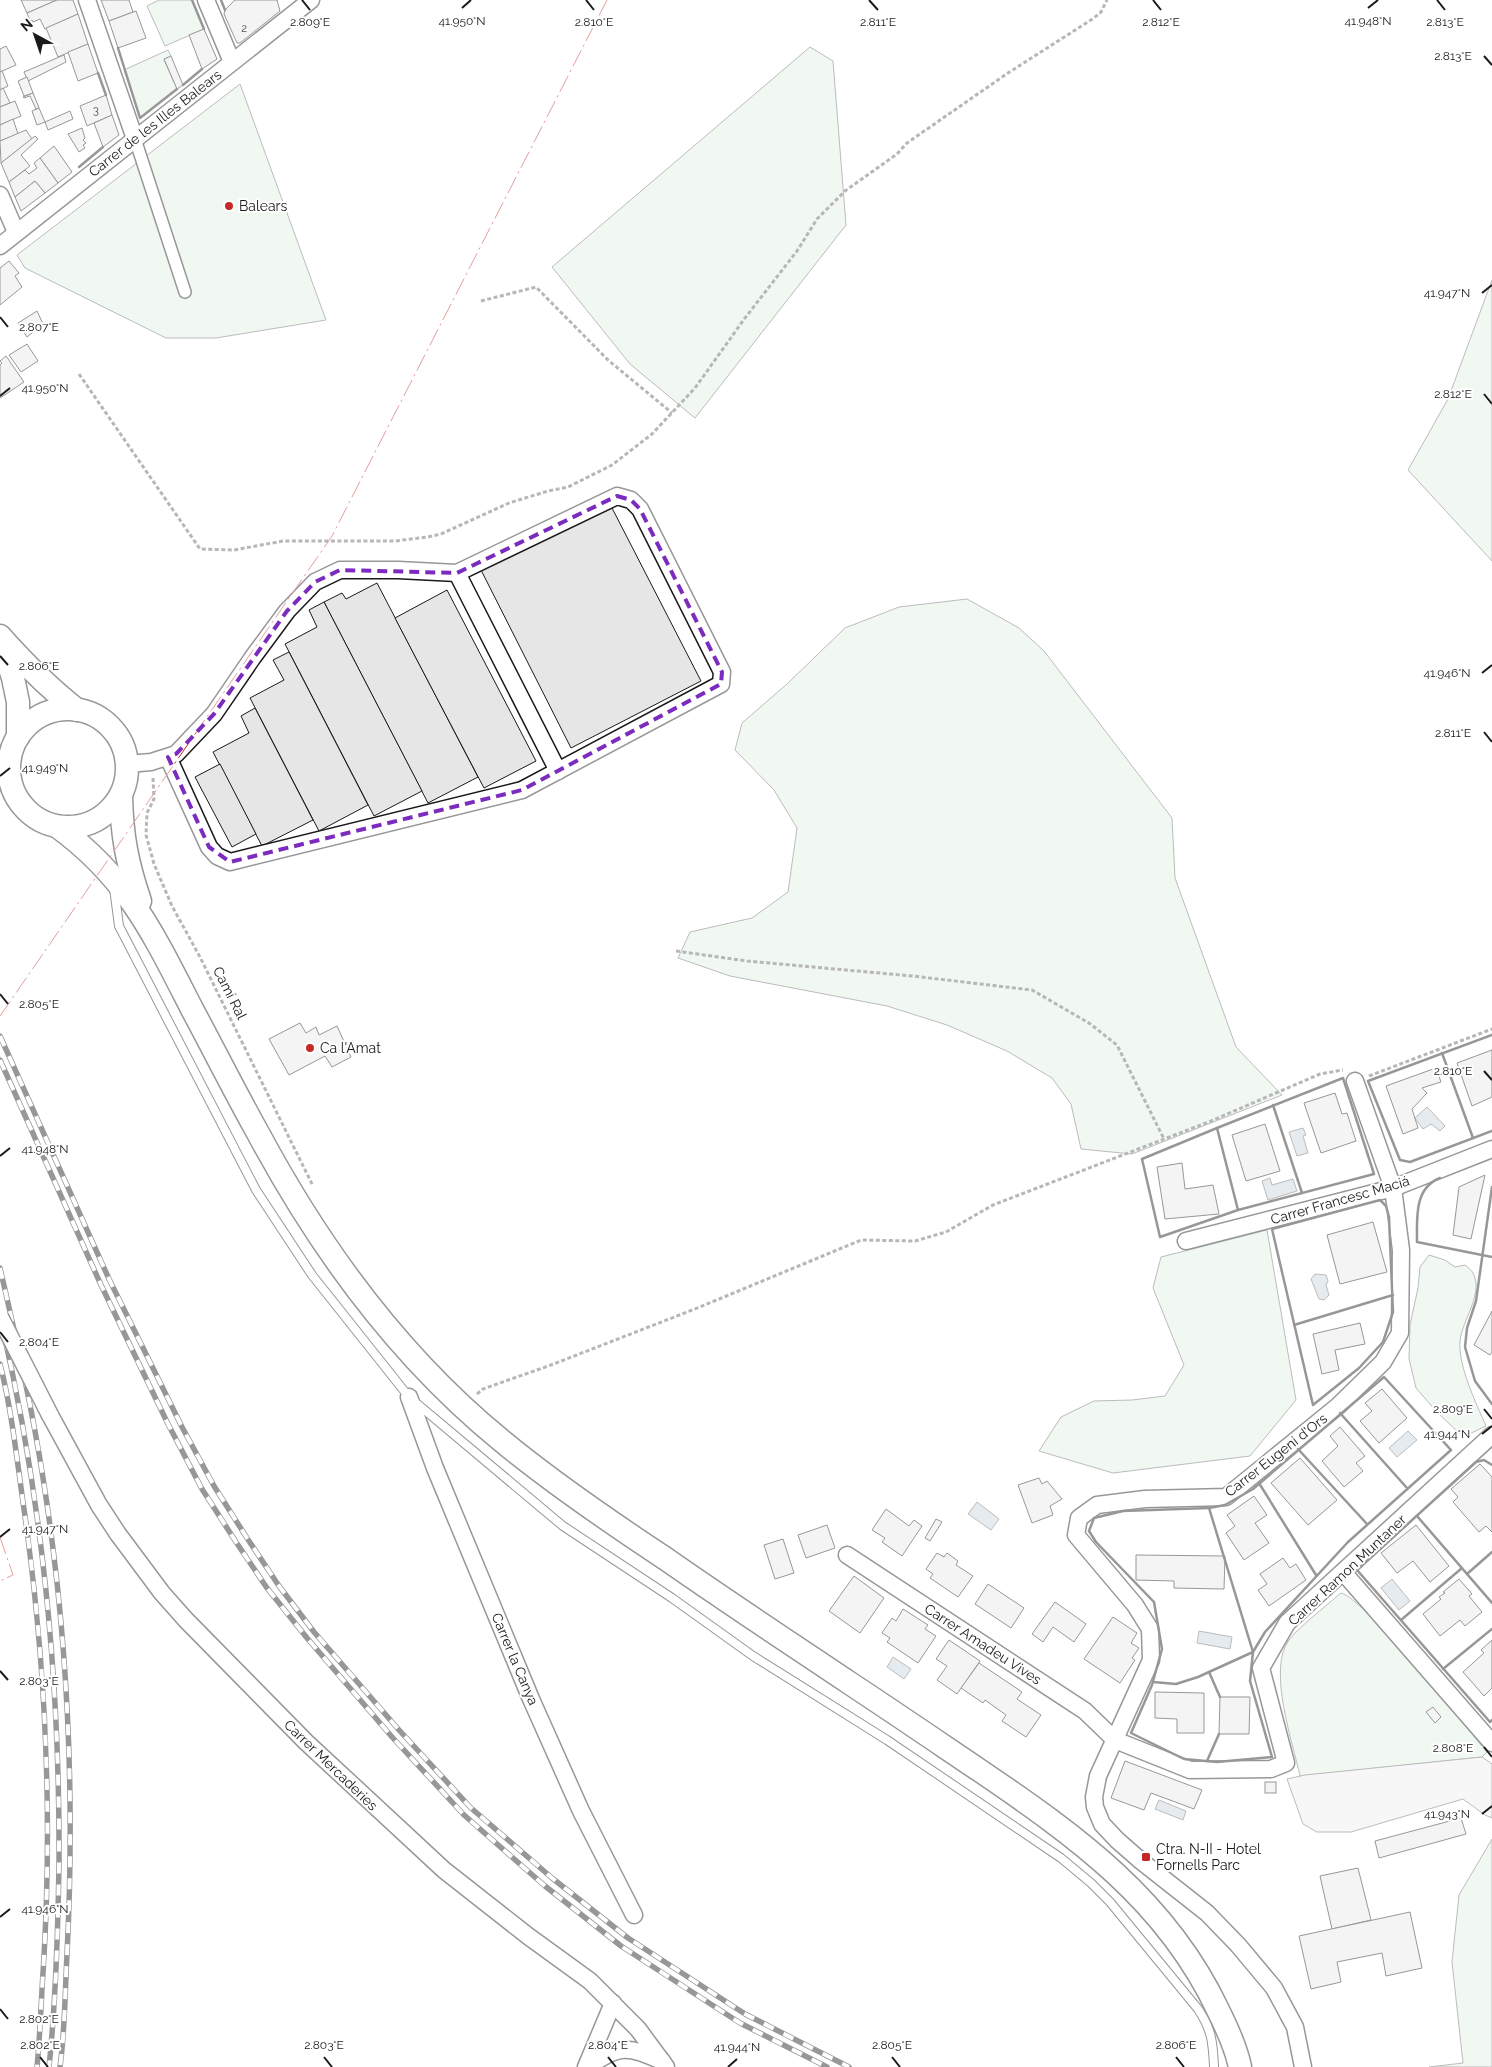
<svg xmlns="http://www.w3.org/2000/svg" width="1492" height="2067" font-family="Raleway,sans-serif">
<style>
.green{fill:#e0efe3;stroke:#6a6a6a}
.parking{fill:#ededed;stroke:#6a6a6a}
.water{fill:#c6d2dc;stroke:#6a6a6a}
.building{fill:#e6e6e6;stroke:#1a1a1a}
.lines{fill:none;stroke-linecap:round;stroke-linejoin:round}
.service-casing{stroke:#1a1a1a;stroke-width:10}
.pedestrian-casing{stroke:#1a1a1a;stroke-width:14}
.minor-casing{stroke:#1a1a1a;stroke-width:19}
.secondary-casing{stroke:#1a1a1a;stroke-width:25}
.path{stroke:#5f5f5f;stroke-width:3;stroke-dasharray:4 2.5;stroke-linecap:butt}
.service{stroke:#fff;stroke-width:8}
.pedestrian{stroke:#fff;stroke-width:11}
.minor{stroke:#fff;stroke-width:16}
.secondary{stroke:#fff;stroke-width:22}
.rail-casing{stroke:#1a1a1a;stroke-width:5.5}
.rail{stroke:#fff;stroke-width:4;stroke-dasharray:11;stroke-linecap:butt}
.minor-bridge-casing{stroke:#1a1a1a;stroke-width:19;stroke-linecap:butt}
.minor-bridge{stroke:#fff;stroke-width:16}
.wall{stroke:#1a1a1a;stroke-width:2.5}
.power{stroke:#c62828;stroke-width:1;stroke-dasharray:18 4 2.5 4;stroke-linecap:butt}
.marked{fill:none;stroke:#7b2cbf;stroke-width:4;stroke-dasharray:10 6;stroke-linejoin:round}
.ticks{fill:none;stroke:#1a1a1a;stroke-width:2}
.poi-dot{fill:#c62828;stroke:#fff;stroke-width:2}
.labels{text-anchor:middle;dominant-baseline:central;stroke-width:4;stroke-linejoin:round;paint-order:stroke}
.number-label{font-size:11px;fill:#4d4d4d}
.street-label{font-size:14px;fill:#1a1a1a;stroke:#fff}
.poi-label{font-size:14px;fill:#1a1a1a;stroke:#fff;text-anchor:start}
.ticks-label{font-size:12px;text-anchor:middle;fill:#1a1a1a;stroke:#fff;stroke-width:4;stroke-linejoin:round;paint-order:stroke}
</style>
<rect width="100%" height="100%" fill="#fff"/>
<g class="green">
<path d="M159,0h33l12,29 -39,17 -18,-40z"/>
<path d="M810,47l23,14 13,164 -151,193 -65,-54 -78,-97z"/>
<path d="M168,50l3,6 -7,4 13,29 -37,29 -16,-48z"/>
<path d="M240,84l86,236 -110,18h-50l-141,-70 -8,-13z"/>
<path d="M1492,280v281l-84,-91 40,-71z"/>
<path d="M967,599l52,29 25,23 128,167 3,60 61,169 46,48 -150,59 -51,-5 -10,-45 -19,-26 -45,-27 -60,-26 -60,-19 -157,-30 -52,-18 12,-26 62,-14 36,-26 9,-64 -23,-38 -39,-40 7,-27 45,-39 58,-56 54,-21z"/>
<path d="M1267,1230l29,170 -46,56 -137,17 -74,-22 22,-34 33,-16 38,-1 33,-4 19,-31 -31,-77 8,-31z"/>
<path d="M1429,1255l16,5 10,7 10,-2c2,2 7,5 8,8 11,21 -11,47 -13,68 -2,25 16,62 26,85l-23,11 -26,-25 -21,-24 -7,-29 1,-34 8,-37 2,-21z"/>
<path d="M1341,1593c24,6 123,132 146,159l-5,5 -182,19c-7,-33 -33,-107 -11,-136 13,-16 36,-33 52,-47z"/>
<path d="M1492,1839v228h-63l34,-4 -11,-101 7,-67z"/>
</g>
<path class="parking" d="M1482,1757l10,7v54l-7,-3 -22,-16 -112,33h-34l-14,-8 -16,-45 18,-4z"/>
<g class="water">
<path d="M1427,1107l18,19 -5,5 -9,-7 -8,5 -8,-11z"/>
<path d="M1303,1128l3,7 -3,1 5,17 -11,3 -8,-24z"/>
<path d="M1270,1178l2,7 21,-6 4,12 -29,9 -6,-19z"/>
<path d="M1315,1274l11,1 2,6 -2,4 3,10 -5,5 -5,-1 -8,-20z"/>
<path d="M1408,1431l9,9 -20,17 -8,-9z"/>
<path d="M977,1502l22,17 -8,11 -23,-16z"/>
<path d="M1392,1579l18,22 -11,9 -18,-22z"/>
<path d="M1199,1631l33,6 -2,12 -33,-6z"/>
<path d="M893,1657l18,12 -7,10 -17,-12z"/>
<path d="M1159,1800l27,11 -3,9 -28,-11z"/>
</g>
<g class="building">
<path d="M21,0h36l-30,13z"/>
<path d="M57,0h16l5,14 -33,15 -5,-10 -7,3 -1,-2 -2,1 -3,-8z"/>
<path d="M101,0h28l4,12 -24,9z"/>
<path d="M235,0h42l3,11 -40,32h-3l-13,-29 1,-4z"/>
<path d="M136,11l10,27 -28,10 -9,-27z"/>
<path d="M78,14l10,30 -30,13 -12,-29z"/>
<path d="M204,29l13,30 -15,10 -13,-34z"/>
<path d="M88,44l10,29 -20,8 -10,-29z"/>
<path d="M6,46l10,19 -16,7v-23z"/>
<path d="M64,55l2,7 -38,19 -4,-9z"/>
<path d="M171,56l12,29 -6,4 -13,-30z"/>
<path d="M2,71l6,15 -8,4v-18z"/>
<path d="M27,77l6,16 -9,3 -6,-15z"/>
<path d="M3,88l7,15 -10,4v-17z"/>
<path d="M33,93l6,15 -3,1 -6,-13 -6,2 -1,-1z"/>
<path d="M106,95l6,20 -25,11 -7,-20z"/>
<path d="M15,101l6,15 -21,9v-18z"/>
<path d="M39,108l6,14 -8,3 -5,-14z"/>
<path d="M70,111l3,8 -25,11 -3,-8z"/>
<path d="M112,115l7,20 -16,12 -9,-24z"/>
<path d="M13,119l5,15 -18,7v-16z"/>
<path d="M82,128l3,10 -2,2 3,3 -3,2 2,3 -6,4 -11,-18z"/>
<path d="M26,130l6,9 -31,24 -1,-22z"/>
<path d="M35,136l3,3 -17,16 9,11 -21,16 -8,-19z"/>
<path d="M54,146l18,26 -14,11 -18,-25z"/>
<path d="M40,158l18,25 -13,10 -10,-12 -20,16 -6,-15 16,-12 4,4 8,-6 -3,-5z"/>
<path d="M35,181l10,12 -24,18 -6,-14z"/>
<path d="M9,261l10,12 -4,3 7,11 -22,18v-37z"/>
<path d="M37,311l6,13 -16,13 -9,-14z"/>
<path d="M27,344l11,17 -17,11 -12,-17z"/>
<path d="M6,356l18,26 -24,16v-33l2,-2 -2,-2z"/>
<path d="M611,506l90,175 -130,67 -90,-178z"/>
<path d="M377,583l101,194 -50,26 -104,-201 18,-9 4,6z"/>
<path d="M447,590l89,171 -52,27 -89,-170z"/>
<path d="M324,602l98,189 -48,25 -89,-172 32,-17 -8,-17z"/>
<path d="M289,652l79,153 -49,26 -69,-133 34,-18 -11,-20z"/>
<path d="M255,708l58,112 -51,26 -49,-94 36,-19 -8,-17z"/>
<path d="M220,764l36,70 -24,13 -37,-70z"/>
<path d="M300,1023l6,10 10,-6 3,8 18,-9 14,31 -19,10 -7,-11 -36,19 -20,-36z"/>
<path d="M1492,1050v47l-20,9 -15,-43z"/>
<path d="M1436,1068l5,14 -19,6 5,5 -15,16 6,19 -15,6 -17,-48z"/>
<path d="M1335,1093l7,21 5,-1 9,28 -35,12 -17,-50z"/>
<path d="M1265,1124l15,47 -34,10 -14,-46z"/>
<path d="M1182,1163l3,26 28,-4 6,29 -54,5 -8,-52z"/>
<path d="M1485,1175l-14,64 -18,-4 6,-48z"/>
<path d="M1373,1222l14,50 -47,12 -13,-49z"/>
<path d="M1492,1311v41l-2,3 -16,-10z"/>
<path d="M1360,1323l5,21 -30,6 4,20 -17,4 -9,-40z"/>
<path d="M1382,1389l25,29 -28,25 -19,-22 12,-10 -7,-8z"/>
<path d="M1340,1427l25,29 -9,7 7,8 -19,16 -22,-26 16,-15 -8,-10z"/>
<path d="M1300,1458l37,42 -29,25 -37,-42z"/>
<path d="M1480,1464l12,13v55l-6,-6 -7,6 -26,-30 5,-5 -7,-8z"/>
<path d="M1039,1478l3,6 5,-3 15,18 -12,7 3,9 -21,8 -14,-38z"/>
<path d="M1254,1496l13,19 -12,8 14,20 -25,17 -18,-27 9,-7 -8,-11z"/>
<path d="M886,1509l23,17 5,-6 8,6 -20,30 -20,-14 3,-4 -13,-8z"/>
<path d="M936,1519l6,3 -12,19 -5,-3z"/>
<path d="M827,1525l8,23 -29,10 -8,-23z"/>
<path d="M1416,1525l33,41 -19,16 -17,-21 -16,12 -16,-20z"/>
<path d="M783,1539l11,34 -19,6 -11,-34z"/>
<path d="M937,1553l7,4 3,-4 11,8 -2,4 17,11 -15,21 -28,-19 3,-4 -7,-5z"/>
<path d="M1136,1555l89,1 -1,33 -50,-1v-7l-38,-1z"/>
<path d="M1283,1558l7,10 6,-4 10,16 -37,26 -11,-16 9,-6 -7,-10z"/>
<path d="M854,1576l30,22 -24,35 -31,-22z"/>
<path d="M1459,1579l13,15 -3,2 13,16 -17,14 -5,-6 -20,16 -17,-22 18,-15 -2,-2 6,-4 -2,-1z"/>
<path d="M988,1584l36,24 -13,20 -36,-24z"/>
<path d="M1055,1602l31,22 -12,18 -21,-15 -10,15 -11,-8z"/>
<path d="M903,1609l25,16 -3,4 11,7 -18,27 -31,-21 3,-4 -8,-5 10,-15 4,3z"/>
<path d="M1113,1617l24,16 -6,10 8,5 -7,10 3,2 -15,23 -36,-24z"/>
<path d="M949,1640l31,21 -23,33 -20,-14 10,-14 -11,-7z"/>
<path d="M1492,1640v48l-8,8 -21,-24 21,-19 -3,-3z"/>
<path d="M979,1663l43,29 -5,7 24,16 -15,22 -24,-16 4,-6 -21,-15 -2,3 -22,-15z"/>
<path d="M1155,1692l49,1v40h-27v-14l-22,-1z"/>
<path d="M1220,1697h30l-1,37h-30z"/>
<path d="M1433,1707l8,10 -6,6 -9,-11z"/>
<path d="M1125,1761l77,29 -8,19 -43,-16 -7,17 -33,-12z"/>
<rect x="1265" y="1782" width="11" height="11"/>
<path d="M1461,1818l5,16 -87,24 -4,-17z"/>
<path d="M1358,1868l13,52 -39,9 -12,-53z"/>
<path d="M1410,1912l12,56 -36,8 -4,-23 -45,9 4,20 -30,7 -12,-53z"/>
</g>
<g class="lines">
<defs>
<path id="service" d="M114,888l5,38 137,264 56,85 97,122 154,129 109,72 81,58 134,84 174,118 30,25 19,19 88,107c14,21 15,34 16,58"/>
<path id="pedestrian" d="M135,139l50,153"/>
<g id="minor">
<path d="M87,0l48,139"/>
<path d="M206,0l26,62"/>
<path d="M0,195l16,37"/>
<path d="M0,246l311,-246"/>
<path d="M457,573l101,198"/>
<path d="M128,764l23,-2 25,-8 38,-40 39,-57 34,-46 28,-29 25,-12h58l59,3 160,-77 14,4 9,9 82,163 -1,12 -199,106 -292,72 -13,-6 -8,-9 -41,-90"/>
<path d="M0,771l12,16"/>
<path d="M1186,1241l207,-53 99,-39"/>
<path d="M409,1397l26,71 96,231 50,112 53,104"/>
<path d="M50,1415l49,90 19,29 44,59 24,27 120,122 138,128 84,66 62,45 48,48 28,38"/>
<path d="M847,1555l238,156 30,29 75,30 81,-1 15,-6 -25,-95 26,-45 205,-188"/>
<path d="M1343,1572l149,171"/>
<path d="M586,2067l27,-64"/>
<path d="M588,2067c31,-23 40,-21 74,-6"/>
<path d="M1303,2067l-8,-40 -21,-39 -36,-43 -31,-32 -66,-52 -24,-21 -15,-16 -7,-17 -1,-10 4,-21 53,-116 -1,-31 -15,-24 -59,-70 3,-17 18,-13 48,-6 81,-2 112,-91 45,-44 17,-29 1,-83 -8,-62 -38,-107"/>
</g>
<g id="secondary">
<path d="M0,636c24,27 49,52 77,74"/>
<path d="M2,643l11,35 5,24v35"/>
<circle cx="68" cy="768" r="59"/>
<path d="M121,797c1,39 6,66 19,104"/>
<path d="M58,827c70,51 96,108 134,182 22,41 43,83 66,124 62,116 141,224 244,308 52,43 108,81 164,118 60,42 121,82 182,123 44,29 88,59 131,88 97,66 187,130 239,240 9,18 18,37 22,57"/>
</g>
</defs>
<use href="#service" class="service-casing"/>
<use href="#pedestrian" class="pedestrian-casing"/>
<use href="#minor" class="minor-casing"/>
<use href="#secondary" class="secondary-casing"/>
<g class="path">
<path d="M481,301l55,-14 72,73 64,53"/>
<path d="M79,374l121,175 34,1 49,-9h112l33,-4 13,-3 68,-31 39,-12 20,-4 44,-22 40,-31 43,-46 50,-70 52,-67 20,-32 28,-28 52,-37 10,-11 101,-70 86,-55 7,-6 6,-12"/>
<path d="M153,778l1,21 -7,14 -1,22 8,29 18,42 28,51 113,229"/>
<path d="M676,951l71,10 165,15 120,14 57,33 28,22 47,94"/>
<path d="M1369,1076l123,-47"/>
<path d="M477,1394l6,-5 68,-24 149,-58 161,-67 54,1 31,-9 47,-27 218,-84 109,-47 23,-4"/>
</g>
<use href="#service" class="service"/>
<use href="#pedestrian" class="pedestrian"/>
<use href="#minor" class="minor"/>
<use href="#secondary" class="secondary"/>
<defs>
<g id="rail">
<path d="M0,1036l109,243 73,148 32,59 33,52 32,48 35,46 85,98 72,78 81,70 76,60 117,76 104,53"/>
<path d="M0,1060l101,225 67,139 34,65 34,53 31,46 40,50 85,99 72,78 81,71 76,60 119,77 87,44"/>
<path d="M0,1268c16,70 32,139 43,210 25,157 32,318 24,476 -2,38 -2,76 -7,113"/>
<path d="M0,1317c42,178 60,363 59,546 -1,67 -3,137 -10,204"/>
<path d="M0,1364c12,47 17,97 24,145 22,154 29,309 19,464 -2,31 -3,63 -6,94"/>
</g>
</defs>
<use href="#rail" class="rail-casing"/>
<use href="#rail" class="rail"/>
<defs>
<path id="minor-bridge" d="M0,1317l50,98"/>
</defs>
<use href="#minor-bridge" class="minor-bridge-casing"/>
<use href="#minor-bridge" class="minor-bridge"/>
<g class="wall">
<path d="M192,0l12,29"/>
<path d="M221,0l4,10"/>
<path d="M118,48l22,70 37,-29"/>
<path d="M98,73l8,22"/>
<path d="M183,85l19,-16"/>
<path d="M79,167l24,-20"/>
<path d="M1492,1035l-124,46 32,79 10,2 82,-31"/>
<path d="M1442,1053l31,85"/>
<path d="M1343,1078l31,96 -136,36 -78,27 -18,-78 75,-31z"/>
<path d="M1273,1105l29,88"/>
<path d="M1217,1128l21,82"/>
<path d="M1440,1178c-26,10 -23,40 -23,64l75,15"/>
<path d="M1492,1187l-16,114 -9,27 -2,19 10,34 17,23"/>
<path d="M1380,1200l6,6 3,11 4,95 -10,30 -24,26 -46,37 -41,-176z"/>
<path d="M1294,1325l99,-30"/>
<path d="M1384,1377l67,73 -103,92 -83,90 -12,20 -3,29 22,76 -55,5 -33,-3 -53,-26 21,-48 10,-36 -8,-47 -58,-60 -7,-11 5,-13 29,-7 86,-3 16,-3 28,-16z"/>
<path d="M1340,1413l67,75"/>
<path d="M1298,1449l69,75"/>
<path d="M1492,1465l-8,-5 -8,2 -119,108 133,152 2,-2"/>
<path d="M1259,1483l57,92"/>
<path d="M1417,1516l75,87"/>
<path d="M1467,1574l25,-22"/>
<path d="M1401,1620l61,-52"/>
<path d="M1443,1669l49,-40"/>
<path d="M1209,1672l11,25"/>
<path d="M1153,1682l23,2 22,-7 55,-25 -44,-144"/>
<path d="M1207,1761l12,-27"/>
</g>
<g class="power">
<path d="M0,1016l332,-480 275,-536"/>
<path d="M0,1537l13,38 -13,6"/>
</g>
</g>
<path d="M0 0H1492V2067H0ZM617,496l14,4 9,9 82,163 -1,12 -199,106 -292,72 -21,-15 -41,-90 8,-3 38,-40 73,-103 28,-29 25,-12 117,3z" fill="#fff" fill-opacity=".55" fill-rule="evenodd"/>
<path class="marked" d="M617,496l14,4 9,9 82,163 -1,12 -199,106 -292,72 -21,-15 -41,-90 8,-3 38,-40 73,-103 28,-29 25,-12 117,3z"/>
<path class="ticks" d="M302,0l8,10M586,0l8,10M869,0l9,10M1153,0l8,10M1437,0l8,10M462,8l9,-8M1368,8l10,-8M1484,56l8,9M1482,293l10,-8M0,317l8,10M1484,394l8,10M0,396l10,-8M0,656l8,9M1482,673l10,-8M1484,732l8,10M0,776l10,-8M0,994l8,10M1484,1071l8,9M0,1156l10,-8M0,1332l8,10M1484,1409l8,10M1482,1434l10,-8M0,1537l10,-8M0,1671l8,9M1484,1747l8,10M1482,1814l10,-8M0,1917l10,-8M0,2009l8,10M40,2057l8,10M324,2057l8,10M608,2057l8,10M892,2057l8,10M1176,2057l8,10M728,2067l9,-8"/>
<g class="poi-dot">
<circle cx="229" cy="206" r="5"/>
<circle cx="310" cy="1048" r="5"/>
<rect x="1141" y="1852" width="10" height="10" rx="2.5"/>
</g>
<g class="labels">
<g class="number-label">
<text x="244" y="28">2</text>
<text x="96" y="110">3</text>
</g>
<g class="street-label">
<text transform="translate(155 123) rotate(-38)">Carrer de les Illes Balears</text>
<text transform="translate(230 993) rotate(63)">Camí Ral</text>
<text transform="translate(1340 1200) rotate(-16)">Carrer Francesc Maciá</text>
<text transform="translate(1276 1455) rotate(-38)">Carrer Eugeni d'Ors</text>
<text transform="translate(1347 1570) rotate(-43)">Carrer Ramon Muntaner</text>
<text transform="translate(983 1644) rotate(33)">Carrer Amadeu Vives</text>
<text transform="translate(515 1659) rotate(67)">Carrer la Canya</text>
<text transform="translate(331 1765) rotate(44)">Carrer Mercaderies</text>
</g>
<g class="poi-label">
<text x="239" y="206">Balears</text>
<text x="320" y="1048">Ca l'Amat</text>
<text x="1156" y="1849">Ctra. N-II - Hotel<tspan x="1156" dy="16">Fornells Parc</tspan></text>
</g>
</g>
<g class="ticks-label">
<text x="462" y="25">41.950°N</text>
<text x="1368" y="25">41.948°N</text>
<text x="310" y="26">2.809°E</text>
<text x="594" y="26">2.810°E</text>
<text x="1161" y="26">2.812°E</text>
<text x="1445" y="26">2.813°E</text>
<text x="878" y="26">2.811°E</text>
<text x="1453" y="60">2.813°E</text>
<text x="1447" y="297">41.947°N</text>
<text x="39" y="331">2.807°E</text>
<text x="45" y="392">41.950°N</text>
<text x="1453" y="398">2.812°E</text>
<text x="39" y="670">2.806°E</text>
<text x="1447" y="677">41.946°N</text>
<text x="1453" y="737">2.811°E</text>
<text x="45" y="772">41.949°N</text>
<text x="39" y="1008">2.805°E</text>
<text x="1453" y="1075">2.810°E</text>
<text x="45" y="1153">41.948°N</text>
<text x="39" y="1346">2.804°E</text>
<text x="1453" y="1413">2.809°E</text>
<text x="1447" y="1438">41.944°N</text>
<text x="45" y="1533">41.947°N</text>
<text x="39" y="1685">2.803°E</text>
<text x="1453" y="1752">2.808°E</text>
<text x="1447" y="1818">41.943°N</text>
<text x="45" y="1913">41.946°N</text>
<text x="39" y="2023">2.802°E</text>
<text x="40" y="2049">2.802°E</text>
<text x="324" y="2049">2.803°E</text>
<text x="608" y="2049">2.804°E</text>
<text x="892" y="2049">2.805°E</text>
<text x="1176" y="2049">2.806°E</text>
<text x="737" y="2051">41.944°N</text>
</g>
<g transform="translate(35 35) rotate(320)" stroke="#ffffff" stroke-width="4" paint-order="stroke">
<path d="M0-4L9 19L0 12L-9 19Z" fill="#1a1a1a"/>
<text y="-8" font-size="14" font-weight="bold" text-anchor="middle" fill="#1a1a1a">N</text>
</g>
</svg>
